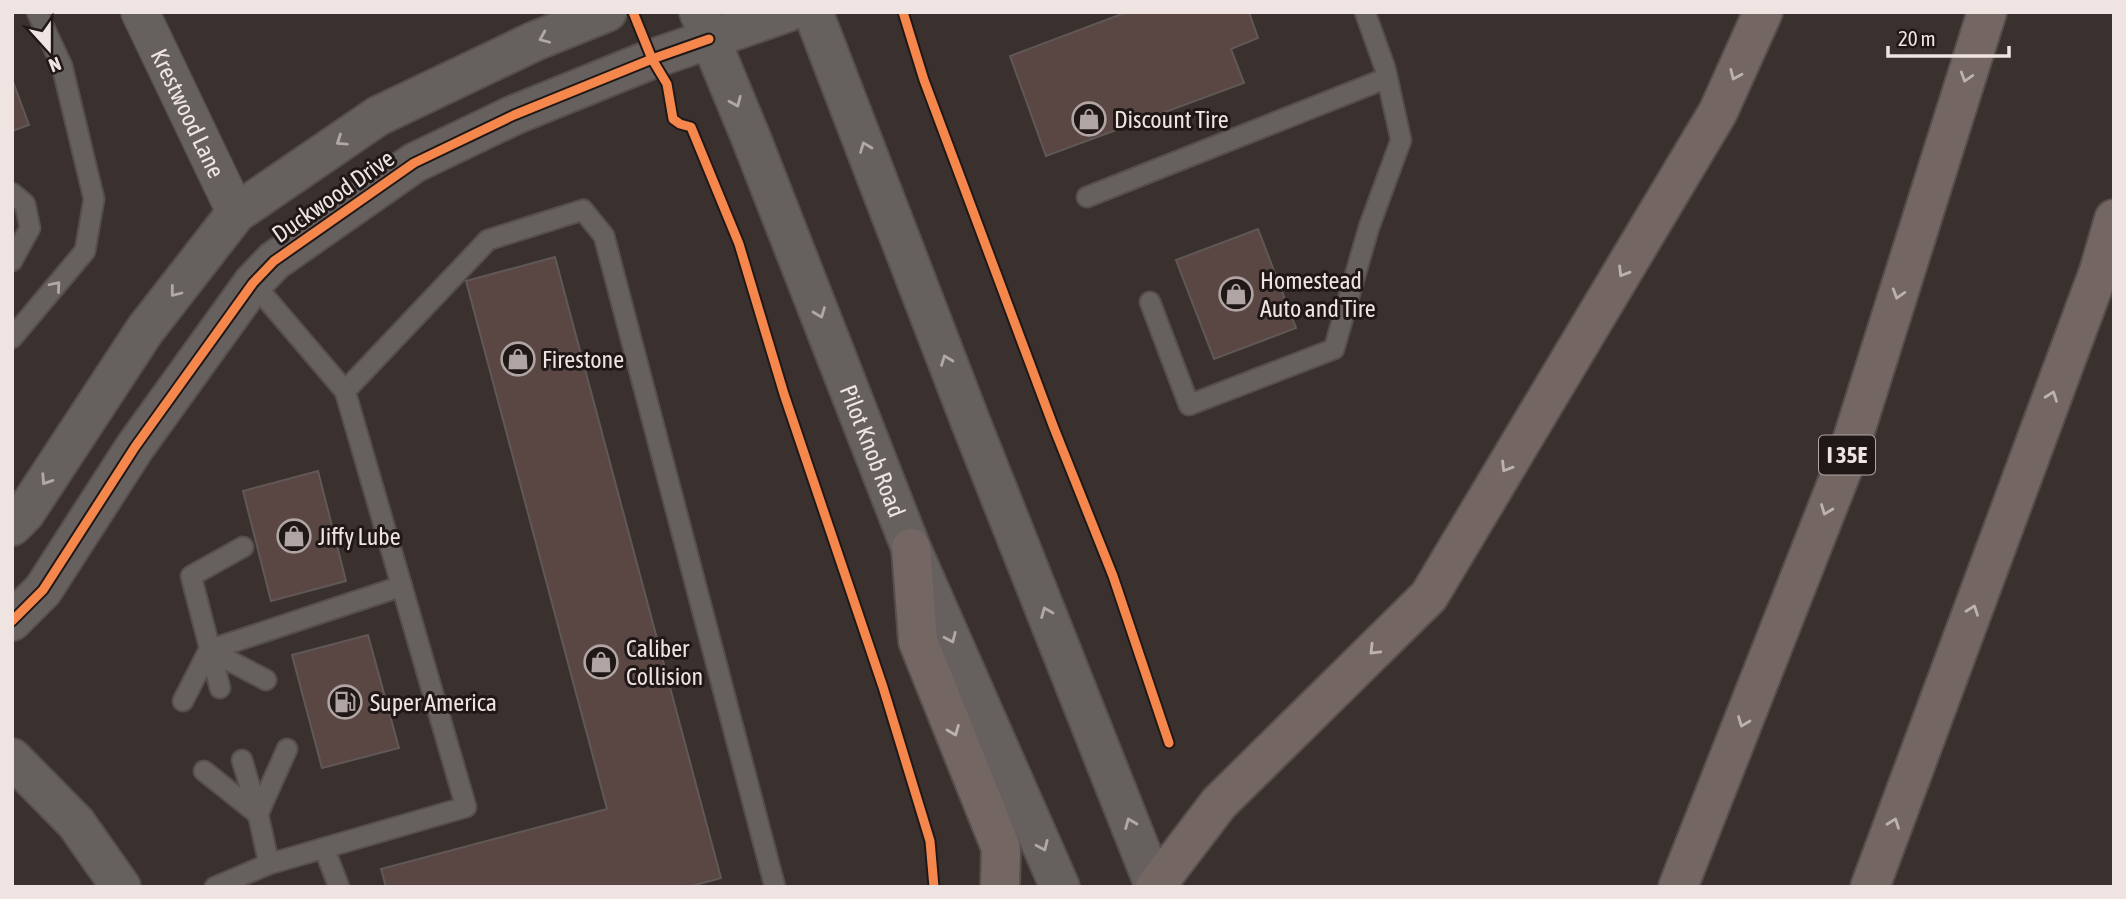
<svg xmlns="http://www.w3.org/2000/svg" width="2126" height="899" font-family="'Asap Condensed',sans-serif">
<style>
.building{fill:#5a4744;stroke:#605856;stroke-width:2}
.lines{fill:none;stroke-linecap:round;stroke-linejoin:round}
.lane-casing{stroke:#564e4d;stroke-width:23}
.street-casing{stroke:#564e4d;stroke-width:40}
.secondary-casing{stroke:#564e4d;stroke-width:42}
.highway-casing{stroke:#564e4d;stroke-width:42}
.lane{stroke:#66605f;stroke-width:19}
.street{stroke:#66605f;stroke-width:37}
.secondary{stroke:#66605f;stroke-width:38}
.highway{stroke:#746663;stroke-width:38}
.cycleway-casing{stroke:#201817;stroke-width:13}
.cycleway{stroke:#f5874c;stroke-width:9}
.oneway{stroke:#b1a9a7}
.oneway2{stroke:#beb2af}
.labels{text-anchor:middle;dominant-baseline:central;stroke-width:6;stroke-linejoin:round;paint-order:stroke}
.shield{fill:#201817;stroke:#b1a7a5;stroke-width:2}
.shield-label{font-size:23px;font-weight:bold;fill:#efe4e2}
.street-label{font-size:24px;fill:#efe4e2;stroke:#201817}
.poi-label{font-size:24px;fill:#efe4e2;stroke:#201817;text-anchor:start}
</style>
<rect width="100%" height="100%" fill="#3a312f"/>
<g class="building">
<path d="M1127,12h122l9,26 -27,11 13,34 -198,73 -36,-100z"/>
<path d="M12,79l17,46 -17,6z"/>
<path d="M1258,229l38,99 -82,31 -38,-99z"/>
<path d="M555,257l166,621 -33,9h-302l-5,-18 226,-60 -141,-528z"/>
<path d="M318,471l28,110 -75,20 -28,-110z"/>
<path d="M368,635l31,113 -77,20 -30,-113z"/>
</g>
<g class="lines">
<defs>
<g id="lane">
<path d="M12,193l13,11 5,24 -18,33"/>
<path d="M1087,197l300,-119"/>
<path d="M1150,302l39,103 145,-56 35,-122 32,-87 -16,-72 -20,-56"/>
<path d="M12,338l73,-87 9,-52 -32,-133 -25,-54"/>
<path d="M345,391l143,-151 95,-30 21,26 171,651"/>
<path d="M209,650l57,30"/>
<path d="M220,688l-29,-112 52,-29"/>
<path d="M183,701l26,-51 193,-64"/>
<path d="M242,760l16,54 11,50"/>
<path d="M204,771l54,43 29,-65"/>
<path d="M324,848l15,39"/>
<path d="M215,887l54,-23 197,-57 -121,-416 -92,-108"/>
</g>
<g id="street">
<path id="s1" d="M140,12l96,201"/>
</g>
<g id="secondary">
<path id="s2" d="M699,12l52,126 160,410 149,339"/>
<path d="M813,12l158,411 184,464"/>
<path d="M12,526l13,-13 120,-183 91,-117 142,-97 157,-75 72,-29"/>
<path d="M12,621l31,-31 92,-143 118,-164 21,-22 140,-98 100,-48 138,-56 136,-47"/>
<path d="M12,758l64,65 45,64"/>
</g>
<g id="highway">
<path d="M911,548l7,93 83,207 -1,39"/>
<path d="M1155,887l64,-84 210,-207 289,-484 45,-100"/>
<path d="M1678,887l167,-424 142,-451"/>
<path d="M1870,887l229,-616 15,-52"/>
</g>
</defs>
<use href="#lane" class="lane-casing"/>
<use href="#street" class="street-casing"/>
<use href="#secondary" class="secondary-casing"/>
<use href="#highway" class="highway-casing"/>
<use href="#lane" class="lane"/>
<use href="#street" class="street"/>
<use href="#secondary" class="secondary"/>
<use href="#highway" class="highway"/>
<defs>
<g id="cycleway">
<path d="M633,12l19,47 15,25 6,35 7,5 11,3 48,117 45,150 99,293 47,154 4,46"/>
<path d="M903,12l21,68 130,348 59,148 56,167"/>
<path d="M12,621l31,-31 92,-143 118,-164 21,-22 140,-98 100,-48 138,-56 57,-20"/>
</g>
</defs>
<use href="#cycleway" class="cycleway-casing"/>
<use href="#cycleway" class="cycleway"/>
</g>
<defs><path id="oneway-chevron" d="M-2-3.5L2.5 0L-2 3.5" fill="none" stroke-width="1.6" stroke-linecap="round" stroke-linejoin="round" transform="scale(1.75)"/></defs>
<g class="oneway">
<use href="#oneway-chevron" transform="translate(544 38) rotate(157)"/>
<use href="#oneway-chevron" transform="translate(736 102) rotate(67)"/>
<use href="#oneway-chevron" transform="translate(341 141) rotate(146)"/>
<use href="#oneway-chevron" transform="translate(865 147) rotate(-111)"/>
<use href="#oneway-chevron" transform="translate(56 286) rotate(-50)"/>
<use href="#oneway-chevron" transform="translate(175 292) rotate(128)"/>
<use href="#oneway-chevron" transform="translate(820 313) rotate(69)"/>
<use href="#oneway-chevron" transform="translate(946 360) rotate(-111)"/>
<use href="#oneway-chevron" transform="translate(46 480) rotate(123)"/>
<use href="#oneway-chevron" transform="translate(1046 612) rotate(-112)"/>
<use href="#oneway-chevron" transform="translate(951 638) rotate(66)"/>
<use href="#oneway-chevron" transform="translate(1130 823) rotate(-112)"/>
<use href="#oneway-chevron" transform="translate(1043 846) rotate(66)"/>
</g>
<g class="oneway2">
<use href="#oneway-chevron" transform="translate(1735 75) rotate(114)"/>
<use href="#oneway-chevron" transform="translate(1966 77) rotate(107)"/>
<use href="#oneway-chevron" transform="translate(1623 272) rotate(121)"/>
<use href="#oneway-chevron" transform="translate(1898 294) rotate(107)"/>
<use href="#oneway-chevron" transform="translate(2052 396) rotate(-70)"/>
<use href="#oneway-chevron" transform="translate(1506 467) rotate(121)"/>
<use href="#oneway-chevron" transform="translate(1826 510) rotate(111)"/>
<use href="#oneway-chevron" transform="translate(1973 610) rotate(-70)"/>
<use href="#oneway-chevron" transform="translate(1374 650) rotate(135)"/>
<use href="#oneway-chevron" transform="translate(1743 722) rotate(111)"/>
<use href="#oneway-chevron" transform="translate(954 731) rotate(68)"/>
<use href="#oneway-chevron" transform="translate(1894 823) rotate(-70)"/>
</g>
<defs>
<symbol id="shop-ring" viewBox="-11 -11 22 22"><circle r="9.5" fill="#201817" stroke="#b0a5a3" stroke-width="1.5"/><path d="M-5-2.5h2.3a2.7 3.5 0 0 1 5.4 0H5L5.5 6h-11ZM-1.5-2.5h3a1.5 2.3 0 0 0-3 0Z" fill="#b0a5a3"/></symbol>
<symbol id="fuel-ring" viewBox="-11 -11 22 22"><circle r="9.5" fill="#201817" stroke="#b0a5a3" stroke-width="1.5"/><path d="M-5.5-6h7V0h2V4h1.3V-2.5L3-4.5l.8-.8L6-3V5H2.5V1h-1V6h-7ZM-4.2-4.7v3.2H.2V-4.7Z" fill="#b0a5a3"/></symbol>
</defs>
<g fill-rule="evenodd">
<use href="#shop-ring" x="1070" y="100" width="38" height="38"/>
<use href="#shop-ring" x="1217" y="275" width="38" height="38"/>
<use href="#shop-ring" x="499" y="340" width="38" height="38"/>
<use href="#shop-ring" x="275" y="517" width="38" height="38"/>
<use href="#shop-ring" x="582" y="643" width="38" height="38"/>
<use href="#fuel-ring" x="326" y="683" width="38" height="38"/>
</g>
<g class="labels">
<rect class="shield" x="1819" y="435.5" width="56" height="39" rx="5"/>
<g class="shield-label">
<text x="1847" y="455">I 35E</text>
</g>
<g class="street-label">
<text stroke="none"><textPath href="#s1" startOffset="112">Krestwood Lane</textPath></text>
<text transform="translate(333 196) rotate(-35)">Duckwood Drive</text>
<text stroke="none"><textPath href="#s2" startOffset="472">Pilot Knob Road</textPath></text>
</g>
<g class="poi-label">
<text x="1114" y="119">Discount Tire</text>
<text x="1260" y="280">Homestead<tspan x="1260" dy="28">Auto and Tire</tspan></text>
<text x="542" y="359">Firestone</text>
<text x="318" y="536">Jiffy Lube</text>
<text x="626" y="648">Caliber<tspan x="626" dy="28">Collision</tspan></text>
<text x="370" y="702">Super America</text>
</g>
</g>
<rect width="2126" height="899" fill="none" stroke="#efe4e2" stroke-width="28"/>
<g transform="translate(49 49) rotate(159)" stroke="#201817" stroke-width="5" paint-order="stroke">
<path d="M0-5L12 26L0 18L-12 26Z" fill="#efe4e2"/>
<text y="-10" font-size="19" font-weight="bold" text-anchor="middle" fill="#efe4e2">N</text>
</g>
<path d="M1888 46v10h121v-10" fill="none" stroke="#efe4e2" stroke-width="3.5"/>
<text x="1898" y="46" font-size="21" fill="#efe4e2" stroke="#201817" stroke-width="5" paint-order="stroke">20 m</text>
</svg>
